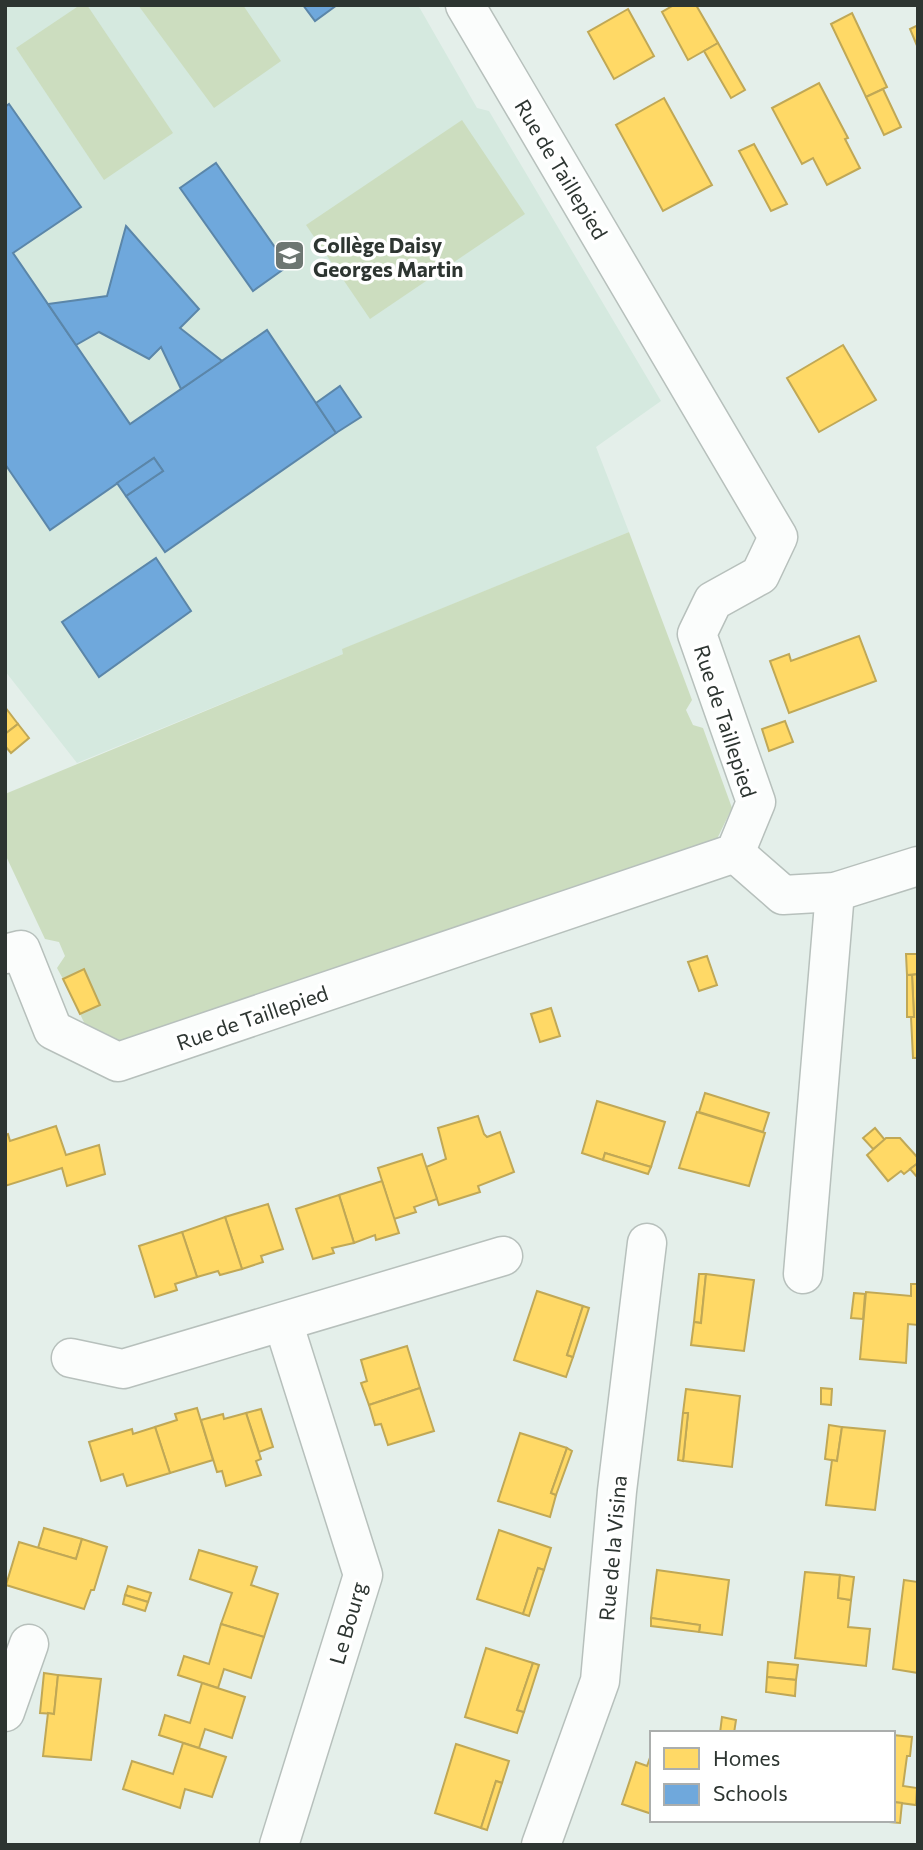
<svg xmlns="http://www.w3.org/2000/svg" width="923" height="1850" font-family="Commissioner,sans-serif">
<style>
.built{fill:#d5e9df}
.green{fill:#ccddbf}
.homes{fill:#ffd966;stroke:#c0a856;stroke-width:2}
.schools{fill:#6fa8dc;stroke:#5b86a9;stroke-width:2}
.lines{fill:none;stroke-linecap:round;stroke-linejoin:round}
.street-casing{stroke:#b7c0bc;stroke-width:41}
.street{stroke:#fbfdfc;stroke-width:38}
.labels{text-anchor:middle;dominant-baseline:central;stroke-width:7;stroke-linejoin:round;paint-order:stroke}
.street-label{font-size:21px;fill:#2d3531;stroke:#fff}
.poi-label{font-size:21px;font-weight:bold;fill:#2d3531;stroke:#fff;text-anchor:start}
</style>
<rect width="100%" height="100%" fill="#e4efea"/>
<path class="built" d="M5,5h413l59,103 12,3 172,290 -65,46 33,85 -286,117v5l-266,109 -72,-92z"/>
<g class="green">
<path d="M80,5h7l86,128 -69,47 -88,-132z"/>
<path d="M138,5h105l38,56 -67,47z"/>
<path d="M462,120l63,94 -155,105 -64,-94z"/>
<path d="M629,532l63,168 -6,10 7,15 10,3 29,80 -15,31 -258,95 -342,112 -26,-9 -11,-23 19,-9 -16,-36 -20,10 -6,-11 8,-12 -6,-14 -14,-3 -40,-85v-60l338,-140 -1,-5z"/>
</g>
<g class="homes">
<path d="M674,5h22l22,38 -30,17 -26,-48z"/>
<path d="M628,9l26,47 -40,23 -26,-47z"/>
<path d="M852,13l35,74 -21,10 -35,-73z"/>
<path d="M918,25v23l-8,-19z"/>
<path d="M718,43l27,47 -14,8 -27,-47z"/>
<path d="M819,83l29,55 -3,1 15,29 -33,17 -14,-27 -11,6 -30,-56z"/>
<path d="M883,89l18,38 -17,8 -18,-38z"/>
<path d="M664,98l48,87 -49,26 -47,-86z"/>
<path d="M754,144l33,60 -16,7 -32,-60z"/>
<path d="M843,345l33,55 -57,32 -32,-54z"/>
<path d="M859,636l17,45 -87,32 -19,-52 19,-7 2,7z"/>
<path d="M5,707l13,17 -13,10z"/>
<path d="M785,721l8,21 -24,9 -7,-22z"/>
<path d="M18,724l11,14 -18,15 -6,-7v-12z"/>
<path d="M906,954h12v20l-11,1z"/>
<path d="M707,956l10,29 -18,6 -11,-29z"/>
<path d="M84,969l16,36 -20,9 -17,-35z"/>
<path d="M918,974v84h-5l-2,-41h3l-2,-42z"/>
<path d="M907,975h5l2,42h-7z"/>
<path d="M551,1008l9,28 -20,6 -9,-28z"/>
<path d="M705,1093l64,20 -6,19 -64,-20z"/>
<path d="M597,1101l68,21 -14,45 -46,-14 -2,7 -21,-7z"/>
<path d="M697,1112l68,21 -16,53 -70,-18z"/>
<path d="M478,1116l6,18 3,3 13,-5 14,40 -36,14 2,6 -41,13 -13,-38 20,-8 -8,-31z"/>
<path d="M56,1126l10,29 33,-10 6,29 -38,12 -5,-18 -57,18v-51l3,-1 2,7z"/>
<path d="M875,1128l10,12 -12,9 -10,-11z"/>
<path d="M886,1138h14l18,20v5l-14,11 -3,-3 -13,10 -21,-26z"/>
<path d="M605,1153l46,14 -3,7 -45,-14z"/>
<path d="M422,1154l15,45 -23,8 2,5 -22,7 -16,-51z"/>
<path d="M918,1163v15l-8,-9z"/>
<path d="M382,1181l17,52 -23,7 -1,-5 -21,8 -15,-48z"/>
<path d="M339,1195l15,48 -22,5 2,5 -21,6 -17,-50z"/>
<path d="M268,1204l15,45 -22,7 2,6 -21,7 -17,-52z"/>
<path d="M225,1217l17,52 -22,6 -2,-4 -21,6 -15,-45z"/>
<path d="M182,1232l15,45 -22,7 2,6 -22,7 -16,-51z"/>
<path d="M699,1274h7l-5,49 -7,-1z"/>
<path d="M706,1274l48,6 -10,71 -53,-6 3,-23 7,1z"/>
<path d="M911,1284h7v41l-10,-1 -2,39 -46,-4 6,-67 45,4z"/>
<path d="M537,1291l46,15 -16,49 6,2 -7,20 -52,-17z"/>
<path d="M854,1293l11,1 -2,25 -12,-1z"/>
<path d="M583,1306l6,2 -16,49 -6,-2z"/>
<path d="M407,1346l13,42 -51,17 -8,-22 6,-2 -6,-21z"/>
<path d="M420,1388l14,43 -46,14 -7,-21 -6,1 -6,-20z"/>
<path d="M821,1388l11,1 -1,16 -10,-1z"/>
<path d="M686,1389l54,7 -8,71 -49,-6 5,-48h-5z"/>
<path d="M197,1408l16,52 -43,13 -15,-46 22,-7 -2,-6z"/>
<path d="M261,1409l12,38 -14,5 -13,-39z"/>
<path d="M246,1413l15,46 -5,2 5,14 -35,11 -4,-15 -5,1 -16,-52 22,-6 1,5z"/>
<path d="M683,1413h5l-5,48 -5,-1z"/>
<path d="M829,1425l13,2 -5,34 -12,-2z"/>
<path d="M155,1427l15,46 -43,13 -4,-12 -22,7 -12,-39 43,-13 1,5z"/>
<path d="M842,1427l43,4 -10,79 -49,-5 6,-45 5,1z"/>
<path d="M520,1433l47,15 -16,45 5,2 -6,22 -52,-16z"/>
<path d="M567,1448l5,3 -16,44 -5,-2z"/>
<path d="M44,1528l38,11 -6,20 -38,-11z"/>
<path d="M499,1530l52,18 -7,22 -6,-2 -15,46 -46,-15z"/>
<path d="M82,1539l25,8 -13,43h-3l-7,19 -78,-24 13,-43 57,17z"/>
<path d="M199,1550l58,17 -6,18 27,9 -14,43 -43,-13 11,-31 -42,-14z"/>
<path d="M538,1568l6,2 -15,46 -6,-2z"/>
<path d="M657,1570l72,10 -7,55 -23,-3 1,-7 -49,-7z"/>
<path d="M805,1572l35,3 -2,23 13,2 -3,27 22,2 -4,37 -71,-8z"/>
<path d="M840,1575l14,2 -3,23 -13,-2z"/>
<path d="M904,1580l14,2v91l-25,-4z"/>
<path d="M128,1586l23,7 -3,9 -23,-7z"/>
<path d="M125,1595l23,7 -3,9 -22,-7z"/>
<path d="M651,1618l49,7 -1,7 -48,-6z"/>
<path d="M221,1624l43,13 -13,41 -27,-9 -6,19 -40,-13 6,-19 25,8z"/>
<path d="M486,1648l47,15 -16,47 7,2 -7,21 -52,-16z"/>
<path d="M768,1662l30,3 -2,15 -29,-3z"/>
<path d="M533,1663l6,2 -15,47 -7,-2z"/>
<path d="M44,1673l14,2 -4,39 -14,-1z"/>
<path d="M58,1675l43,4 -10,81 -48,-4 5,-43 6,1z"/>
<path d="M767,1677l29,3 -1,16 -29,-4z"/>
<path d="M202,1683l43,14 -13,41 -27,-9 -6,19 -40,-13 6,-20 25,8z"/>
<path d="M722,1717l14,3 -2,13h-14z"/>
<path d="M893,1735l19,2 -2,19h-3l-4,30 14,2 -1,17 -23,-3z"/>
<path d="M183,1743l43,14 -14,40 -27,-8 -5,19 -57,-19 9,-28 41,13z"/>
<path d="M456,1744l53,17 -7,22 -6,-2 -15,47 -46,-15z"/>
<path d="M652,1752v62l-30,-10 14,-42 11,4z"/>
<path d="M496,1781l6,2 -15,47 -6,-2z"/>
<path d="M893,1802l9,1 -2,20 -23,-2 16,-1z"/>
</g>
<g class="schools">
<path d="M303,5h34l-22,16z"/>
<path d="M9,104l72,103 -68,46 117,171 137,-94 69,103 -171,119 -39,-56 37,-25 -9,-13 -104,72 -45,-66v-357z"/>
<path d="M216,163l72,103 -35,25 -73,-103z"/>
<path d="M126,226l73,83 -19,19 42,33 -41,28 -20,-42 -12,12 -50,-27 -23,13 -28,-41 59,-8z"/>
<path d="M340,386l21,31 -25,16 -20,-30z"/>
<path d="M154,458l9,13 -37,25 -9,-13z"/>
<path d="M156,558l35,53 -92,66 -37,-55z"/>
</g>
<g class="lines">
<defs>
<g id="street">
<path d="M735,853l48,42 52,-3 83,-26"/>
<path d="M5,954l16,-4 32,80 65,32 617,-209 21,-51 -59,-168 16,-33 47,-26 18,-38 -313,-532"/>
<path d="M803,1274l32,-382"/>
<path d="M71,1358l52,11 380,-113"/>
<path d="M5,1712l24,-68"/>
<path d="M279,1845l84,-270 -80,-253"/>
<path d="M541,1845l59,-164 17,-190 30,-248"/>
</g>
</defs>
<use href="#street" class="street-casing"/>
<use href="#street" class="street"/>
</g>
<defs>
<symbol id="school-square" viewBox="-11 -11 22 22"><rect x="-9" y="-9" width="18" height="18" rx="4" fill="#6d7672" stroke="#fff"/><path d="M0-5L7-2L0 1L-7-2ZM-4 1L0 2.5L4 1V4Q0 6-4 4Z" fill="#fff"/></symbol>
</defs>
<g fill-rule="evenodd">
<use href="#school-square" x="272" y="238" width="35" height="35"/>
</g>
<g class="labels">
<g class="street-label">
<text transform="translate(562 169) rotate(59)">Rue de Taillepied</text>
<text transform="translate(726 721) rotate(72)">Rue de Taillepied</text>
<text transform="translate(252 1017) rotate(-19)">Rue de Taillepied</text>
<text transform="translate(612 1548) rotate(-85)">Rue de la Visina</text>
<text transform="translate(347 1623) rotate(-74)">Le Bourg</text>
</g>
<g class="poi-label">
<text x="313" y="244">Collège Daisy<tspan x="313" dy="24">Georges Martin</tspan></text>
</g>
</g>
<rect width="923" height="1850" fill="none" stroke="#2d3531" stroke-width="14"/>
<rect x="650" y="1731" width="245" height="91" fill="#ffffff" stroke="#abaead" stroke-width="2"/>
<rect x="664" y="1748" width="35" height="21" fill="#ffd966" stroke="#abaead" stroke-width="2"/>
<text x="713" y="1766" font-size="21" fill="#2d3531">Homes</text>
<rect x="664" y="1784" width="35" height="21" fill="#6fa8dc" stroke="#abaead" stroke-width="2"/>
<text x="713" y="1801" font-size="21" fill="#2d3531">Schools</text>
</svg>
